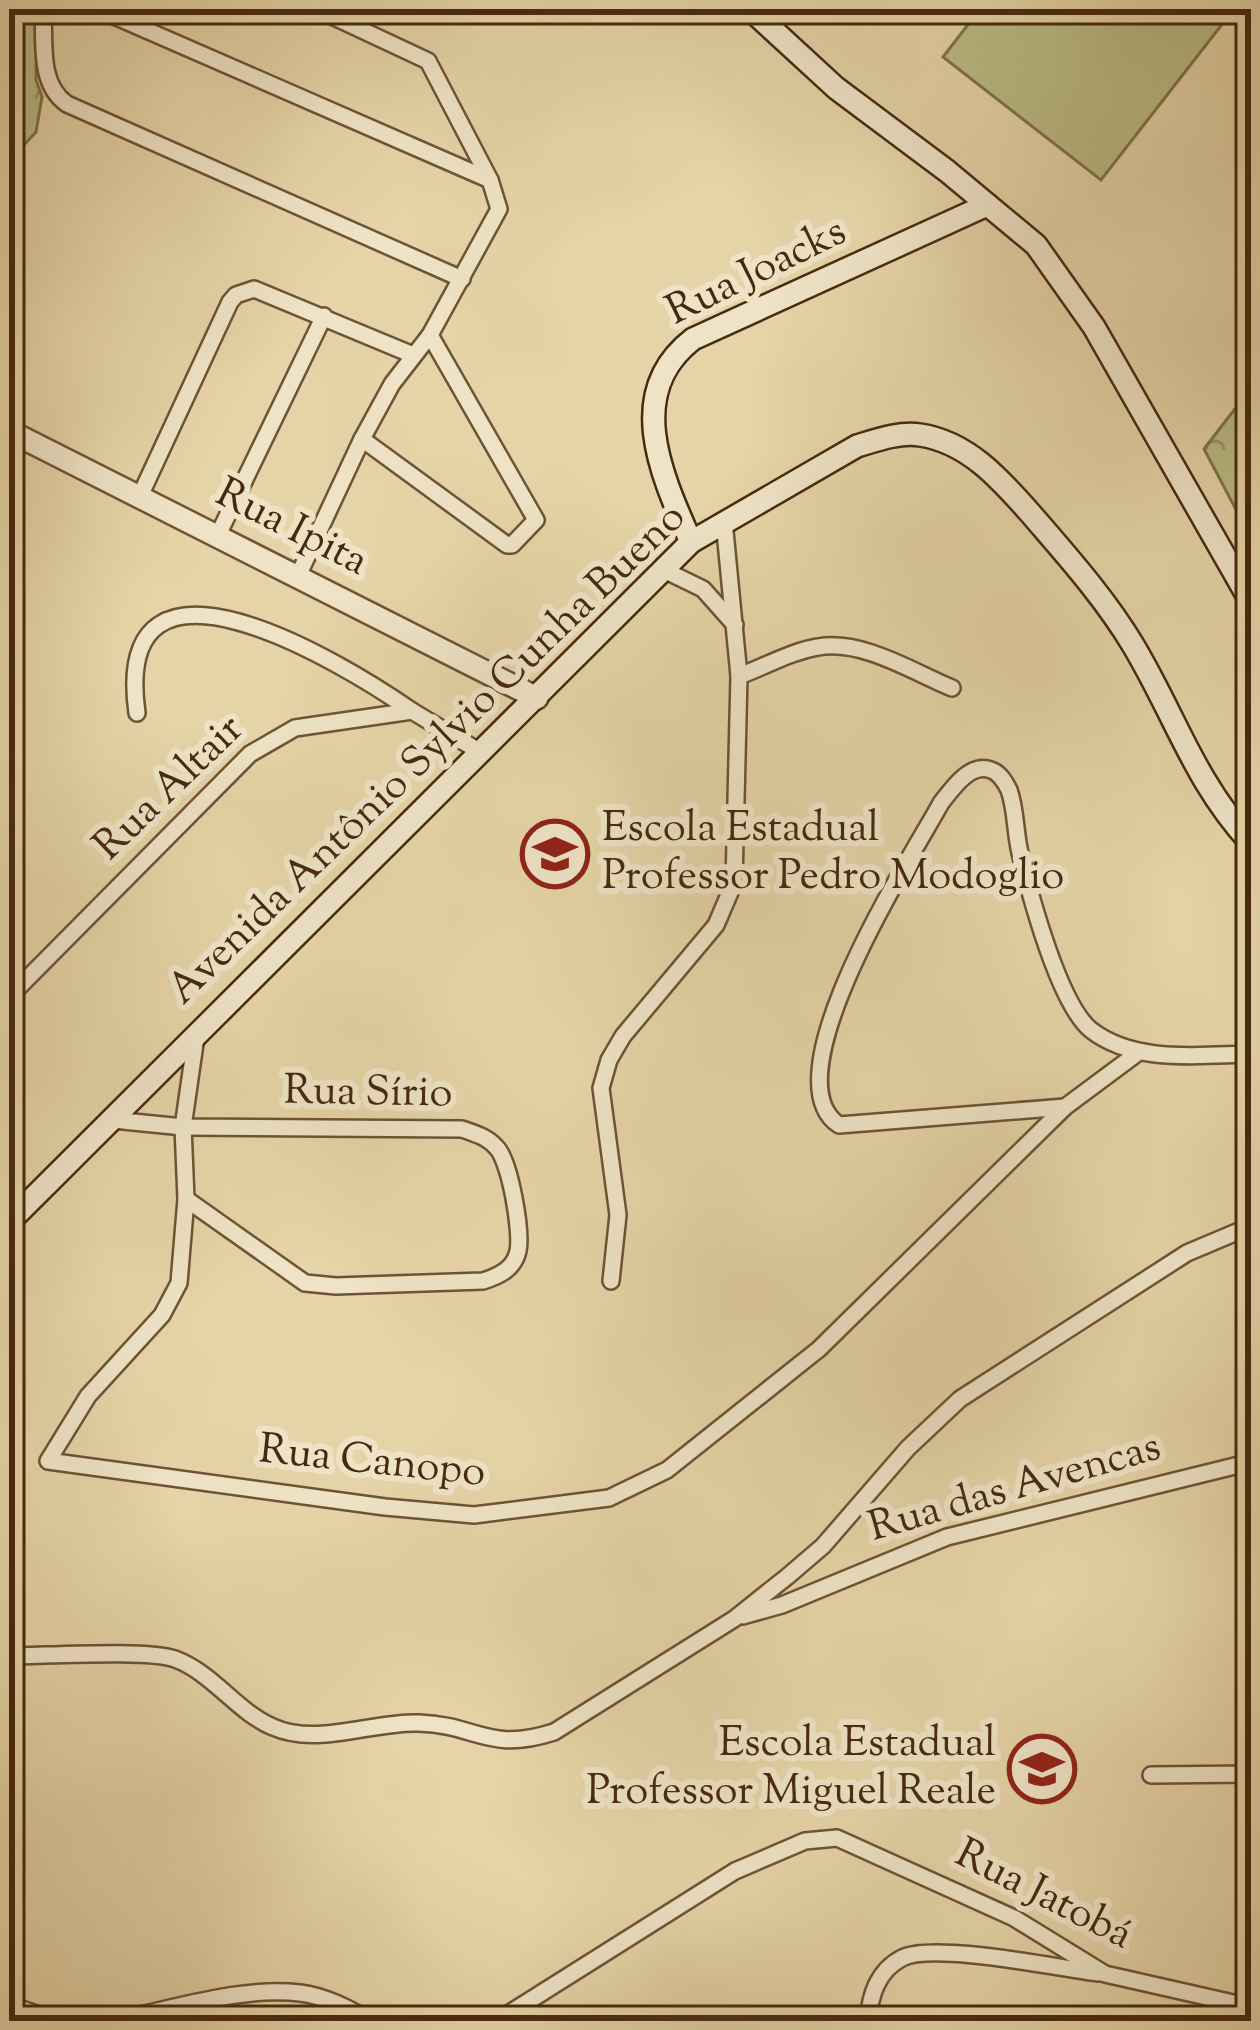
<svg xmlns="http://www.w3.org/2000/svg" width="1260" height="2030" font-family="'Sorts Mill Goudy',serif">
<style>
.forest{fill:url(#forest-crowns);stroke:#807249;stroke-width:3}
.pitch{fill:#babb84;stroke:#807249;stroke-width:3}
.lines{fill:none;stroke-linecap:round;stroke-linejoin:round}
.minor-casing{stroke:#6e5434;stroke-width:20}
.tertiary-casing{stroke:#6e5434;stroke-width:26}
.secondary-casing{stroke:#472a0e;stroke-width:26}
.minor{stroke:#eee3c6;stroke-width:15}
.tertiary{stroke:#eee3c6;stroke-width:21}
.secondary{stroke:#eee3c6;stroke-width:21}
.labels{text-anchor:middle;dominant-baseline:central;stroke-width:12;stroke-linejoin:round;paint-order:stroke}
.street-label{font-size:42px;fill:#472a0e;stroke:#eee3c6}
.poi-label{font-size:42px;fill:#472a0e;stroke:#eee3c6;text-anchor:start}
</style>
<defs>
<pattern id="forest-crowns" width="20" height="18" patternUnits="userSpaceOnUse" patternTransform="scale(3)"><rect width="20" height="18" fill="#babb84"/><path d="M2 6a3 3 0 1 1 6 0M12 15a3 3 0 1 1 6 0" fill="none" stroke="#99986a"/></pattern>
</defs>
<rect width="100%" height="100%" fill="#e5d4a7"/>
<filter id="stains"><feTurbulence type="fractalNoise" baseFrequency=".00167" numOctaves="4"/><feColorMatrix values="0 0 0 0 .2 0 0 0 0 .09 0 0 0 0 .02 0 0 0 .5 -.17"/></filter>
<radialGradient id="worn" r=".72"><stop offset=".6" stop-color="#630" stop-opacity="0"/><stop offset="1" stop-color="#630" stop-opacity=".3"/></radialGradient>
<g class="forest">
<path d="M9,9h28l-1,71 6,17 -6,35 -13,14 -14,-6z"/>
<path d="M1251,388v150l-47,-89z"/>
</g>
<path class="pitch" d="M980,9h254l-133,171 -158,-123z"/>
<g class="lines">
<defs>
<g id="minor">
<path d="M43,9c2,33 -5,75 24,95l395,175"/>
<path d="M98,9l392,171"/>
<path d="M362,439l145,106h5l24,-25 -106,-185"/>
<path d="M140,496l90,-194 6,-7 18,-6 159,66"/>
<path d="M218,535l106,-219"/>
<path d="M666,571l37,18 32,36"/>
<path d="M298,576l64,-137 30,-55 38,-49 69,-126 -9,-29 -62,-119 -111,-52"/>
<path d="M739,676c25,-9 53,-25 79,-29 44,-8 95,25 134,41"/>
<path d="M137,713c-27,-192 206,-50 275,-2"/>
<path d="M9,997l241,-243 45,-26 117,-17 70,42"/>
<path d="M196,1037l-13,90 3,72 -7,84 -17,32 -74,81 -40,65 337,46 89,8 135,-17 58,-28 152,-121 246,-242 74,-55"/>
<path d="M1065,1107l-226,18c-71,-47 72,-267 102,-322 11,-14 29,-41 50,-33 9,3 14,12 18,20 7,19 6,42 11,63 10,42 39,151 71,177 44,34 108,25 160,24"/>
<path d="M113,1120l70,7 279,2c12,4 25,8 34,18 14,13 26,85 22,104 -4,18 -19,25 -35,30l-147,5 -31,-3 -119,-84"/>
<path d="M611,1281l7,-66 -17,-127 8,-28 14,-24 93,-111 18,-42 5,-207 -15,-155"/>
<path d="M743,1616l39,-11 165,-68 304,-75"/>
<path d="M9,1656c34,0 140,-7 166,3 38,14 62,53 98,68 44,20 100,-6 146,-4 59,2 69,30 135,9l180,-113 54,-43 35,-30 85,-98 52,-49 227,-146 64,-27"/>
<path d="M1151,1775l100,-1"/>
<path d="M9,2005l49,16"/>
<path d="M111,2021c60,-11 128,-35 189,-28 25,3 48,15 70,28"/>
<path d="M497,2021l238,-150 70,-30 32,-3 177,80 91,56 146,33"/>
<path d="M868,2021c2,-25 9,-50 34,-63 31,-16 156,10 196,15"/>
</g>
<path id="tertiary" d="M9,431l528,267"/>
<g id="secondary">
<path d="M750,9l86,79 111,83 89,74 58,82 157,275"/>
<path d="M691,542c-29,-66 -68,-149 2,-203l294,-134"/>
<path d="M9,1222l682,-680 166,-96c20,-6 42,-14 63,-11 48,7 81,45 111,79 36,42 73,83 102,131 42,70 61,136 118,198"/>
</g>
</defs>
<use href="#minor" class="minor-casing"/>
<use href="#tertiary" class="tertiary-casing"/>
<use href="#secondary" class="secondary-casing"/>
<use href="#minor" class="minor"/>
<use href="#tertiary" class="tertiary"/>
<use href="#secondary" class="secondary"/>
</g>
<defs>
<symbol id="school-ring" viewBox="-11 -11 22 22"><circle r="9.5" fill="#eee3c6" stroke="#8f2418" stroke-width="1.5"/><path d="M0-5L7-2L0 1L-7-2ZM-4 1L0 2.5L4 1V4Q0 6-4 4Z" fill="#8f2418"/></symbol>
</defs>
<g fill-rule="evenodd">
<use href="#school-ring" x="517" y="816" width="76" height="76"/>
<use href="#school-ring" x="1004" y="1731" width="76" height="76"/>
</g>
<g class="labels">
<g class="street-label">
<text transform="translate(757 273) rotate(-26)">Rua Joacks</text>
<text transform="translate(291 529) rotate(27)">Rua Ipita</text>
<text transform="translate(428 755) rotate(-44)">Avenida Antônio Sylvio Cunha Bueno</text>
<text transform="translate(170 789) rotate(-44)">Rua Altair</text>
<text transform="translate(368 1094) rotate(1)">Rua Sírio</text>
<text transform="translate(372 1463) rotate(6)">Rua Canopo</text>
<text transform="translate(1015 1489) rotate(-16)">Rua das Avencas</text>
<text transform="translate(1043 1896) rotate(27)">Rua Jatobá</text>
</g>
<g class="poi-label">
<text x="602" y="830">Escola Estadual<tspan x="602" dy="48">Professor Pedro Modoglio</tspan></text>
<text x="996" y="1745" text-anchor="end">Escola Estadual<tspan x="996" dy="48">Professor Miguel Reale</tspan></text>
</g>
</g>
<rect width="1260" height="2030" fill="none" stroke="#e5d4a7" stroke-width="48"/>
<rect x="12" y="12" width="1236" height="2006" fill="none" stroke="#472a0e" stroke-width="6"/>
<rect x="24" y="24" width="1212" height="1982" fill="none" stroke="#472a0e" stroke-width="3"/>
<rect width="100%" height="100%" filter="url(#stains)"/>
<rect width="100%" height="100%" fill="url(#worn)"/>
</svg>
